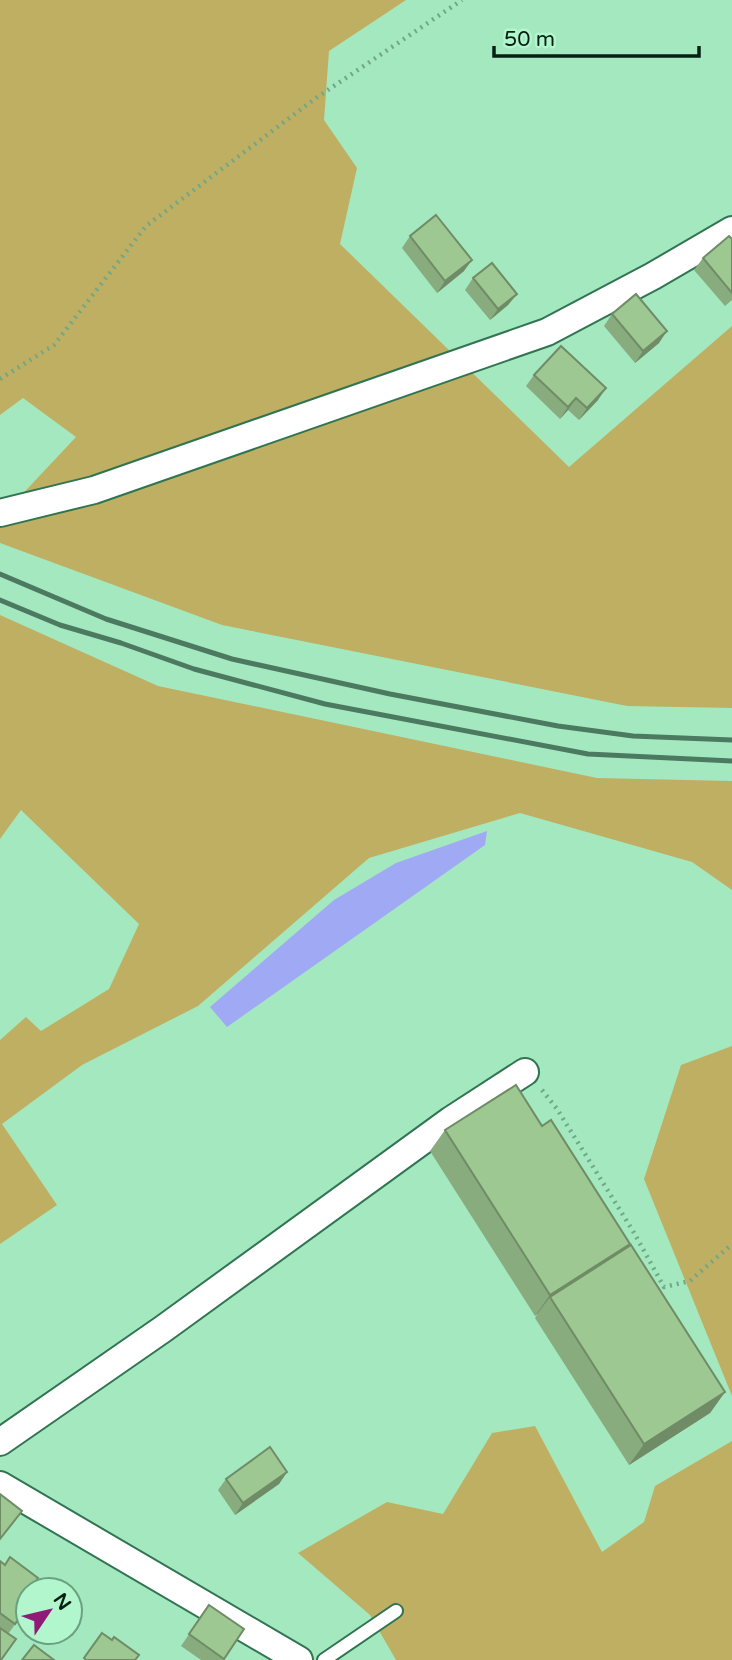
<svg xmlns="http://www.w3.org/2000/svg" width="732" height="1660" font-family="'Varela Round',sans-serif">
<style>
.green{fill:#bfaf62}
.water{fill:#a0a9f4}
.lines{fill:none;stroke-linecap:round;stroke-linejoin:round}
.service-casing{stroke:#317451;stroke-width:16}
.minor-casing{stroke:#317451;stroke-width:30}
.path{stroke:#70a788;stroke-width:4.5;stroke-dasharray:2 5;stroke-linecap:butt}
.service{stroke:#fff;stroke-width:12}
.minor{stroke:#fff;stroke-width:26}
.rail{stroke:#4c7a60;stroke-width:5}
.wall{fill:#88ac7d}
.shaded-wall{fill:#6f8c66}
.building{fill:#9ec891;stroke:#6f8c66;stroke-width:2}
</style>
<rect width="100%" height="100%" fill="#a4e8c0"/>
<g class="green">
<path d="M0,0h406l-77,51 -5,69 33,48 -17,76 229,223 163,-141v382l-105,-2 -405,-81 -222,-82v-25l76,-81 -53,-39 -23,17z"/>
<path d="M0,615l158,71 439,92 135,3v109l-40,-28 -172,-49 -151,45 -171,148 -116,59 -80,59 55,81 -57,39v-204l26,-23 15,14 68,-42 30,-65 -118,-114 -21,29z"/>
<path d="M732,1046v350l-88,-217 37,-114z"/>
<path d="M535,1426l67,126 42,-30 11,-36 77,-45v219h-336l-26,-45 -72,-62 89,-51 56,12 49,-81z"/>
</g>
<path class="water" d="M487,831l-2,14 -258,182 -17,-20 124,-107 62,-37z"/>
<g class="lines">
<defs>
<path id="service" d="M324,1660l72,-49"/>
<g id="minor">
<path d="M0,513l94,-23 453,-158 106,-56 79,-46"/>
<path d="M0,1442l163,-113 288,-209 74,-48"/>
<path d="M0,1485l299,175"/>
</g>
</defs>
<use href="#service" class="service-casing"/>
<use href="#minor" class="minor-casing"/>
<g class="path">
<path d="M0,379l54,-34 92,-119 170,-128 146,-98"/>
<path d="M542,1090l15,19 76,122 31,56 26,-6 42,-37"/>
</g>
<use href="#service" class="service"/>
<use href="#minor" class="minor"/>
<g class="rail">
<path d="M0,574l106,45 126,40 158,35 168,32 75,10 99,4"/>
<path d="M0,600l60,25 61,18 73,26 131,35 263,50 144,7"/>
</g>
</g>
<g class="wall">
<path d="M410,236l54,35 -27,22 -35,-45z"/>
<path d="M732,239v61l-7,6 -31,-36 9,-12z"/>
<path d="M473,278l44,16 -9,11 -18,15 -25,-30z"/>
<path d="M612,314l47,29 -24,20 -31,-37z"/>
<path d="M534,375l64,25 -19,20 -11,-10 -8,9 -34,-33z"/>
<path d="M542,1126l88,118 -3,4 98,144 -15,21 -81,52 -94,-147 3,-5 -3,3 -105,-165 15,-21z"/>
<path d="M287,1472l-8,12 -44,31 -17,-25 8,-11z"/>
<path d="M0,1561l33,24 -5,22 -20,27 -8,26z"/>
<path d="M209,1605l35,24 -21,31h-22l-20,-14z"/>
</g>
<g class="shaded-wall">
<path d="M472,260l-8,11 -27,22 8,-12z"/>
<path d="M517,294l-9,11 -18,15 8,-11z"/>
<path d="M667,331l-8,12 -24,20 8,-12z"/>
<path d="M606,388l-8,12 -19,20 8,-12z"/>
<path d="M576,398l-8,12 -8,9 8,-12z"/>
<path d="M630,1244l-15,21 -65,32 -12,16 -3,3 15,-21z"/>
<path d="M725,1392l-15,21 -81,52 15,-21z"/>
<path d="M287,1472l-8,12 -44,31 8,-12z"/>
</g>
<g class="building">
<path d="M436,215l36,45 -27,21 -35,-45z"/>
<path d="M729,236l3,3v54l-29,-35z"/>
<path d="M492,263l25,31 -19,15 -25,-31z"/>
<path d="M636,294l31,37 -24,20 -31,-37z"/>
<path d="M561,346l45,42 -19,20 -11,-10 -8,9 -34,-32z"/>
<path d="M516,1085l26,41 9,-6 79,124 -80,51 -105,-165z"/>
<path d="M631,1245l94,147 -81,52 -94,-147z"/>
<path d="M270,1447l17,25 -44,31 -17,-24z"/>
<path d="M0,1494l22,17 -22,28z"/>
<path d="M10,1557l28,21 -5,7 7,5h-12v16l-13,18 -15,-11v-52l5,4z"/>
<path d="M209,1605l35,24 -20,30 -35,-25z"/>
<path d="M0,1628l16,11 -15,21h-1z"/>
<path d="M102,1633l10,7 2,-3 25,18 -4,5h-49l-2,-2z"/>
<path d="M34,1645l20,15h-32z"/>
</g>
<g transform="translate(49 1611) rotate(55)"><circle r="33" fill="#b1f6cd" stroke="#6ca082" stroke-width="2"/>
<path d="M0-5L12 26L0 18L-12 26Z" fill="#911a78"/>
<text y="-10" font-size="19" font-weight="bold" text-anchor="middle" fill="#042012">N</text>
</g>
<path d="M494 46v10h205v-10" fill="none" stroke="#042012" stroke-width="3.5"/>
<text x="504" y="46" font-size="21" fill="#042012" stroke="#b1f6cd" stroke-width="5" paint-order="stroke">50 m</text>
</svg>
